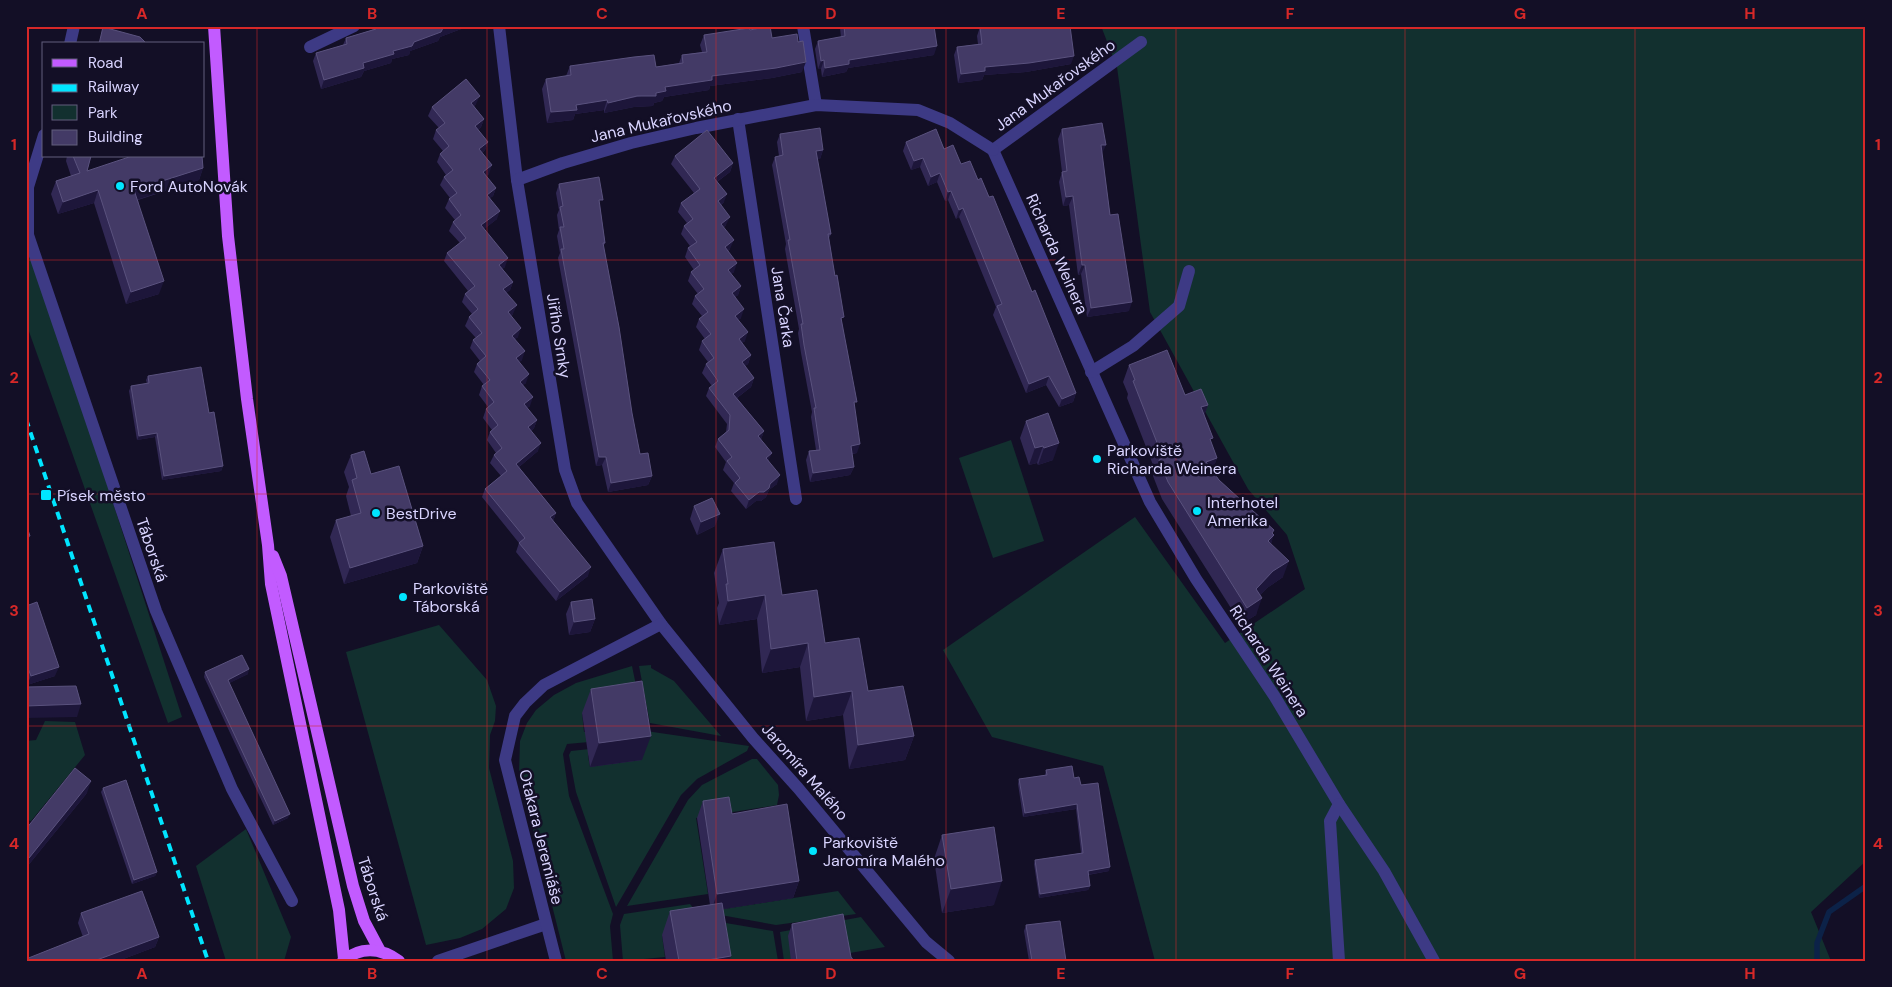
<svg xmlns="http://www.w3.org/2000/svg" width="1892" height="987" font-family="'DM Sans',sans-serif">
<style>
.green{fill:#12302f}
.lines{fill:none;stroke-linecap:round;stroke-linejoin:round}
.stream{stroke:#0c2248;stroke-width:5.5}
.minor{stroke:#3d3a85;stroke-width:12}
.primary{stroke:#c25bff;stroke-width:12}
.rail{stroke:#00e5ff;stroke-width:4;stroke-dasharray:8 6;stroke-linecap:butt}
.wall{fill:#312854}
.shaded-wall{fill:#1d163a}
.building{fill:#433a66;stroke:#5a527e}
.grid{fill:none;stroke:#d62828;stroke-width:1;stroke-opacity:0.55}
.poi-dot{fill:#00e5ff;stroke:#130f26;stroke-width:2}
.labels{text-anchor:middle;dominant-baseline:central;stroke-width:5;stroke-linejoin:round;paint-order:stroke}
.street-label{font-size:16px;fill:#d9d4ff;stroke:#130f26}
.poi-label{font-size:16px;fill:#d9d4ff;stroke:#130f26;text-anchor:start}
.neatline{fill:none;stroke:#d62828;stroke-width:2}
.grid-label{font-size:16px;text-anchor:middle;font-weight:bold;fill:#d62828}
</style>
<rect width="100%" height="100%" fill="#130f26"/>
<g class="green">
<path d="M1101,26h765v835l-55,51 20,49h-676l-52,-195 -111,-29 -49,-87 192,-133 90,126 80,-54 -18,-54 -39,-46 -98,-177 -33,-245z"/>
<path d="M26,233l156,484 -14,6 -142,-400z"/>
<path d="M1011,440l33,101 -51,17 -34,-100z"/>
<path d="M439,625l48,55 9,26 -1,15 -5,14 -1,33 24,93 1,27 -8,21 -24,20 -22,9 -34,7 -80,-293z"/>
<path d="M651,665v3l23,13 47,55 -71,-13 -11,-57z"/>
<path d="M632,666l12,58 -62,-11 2,19h4l1,10 -22,2 -4,10 6,42 44,118 -3,12 3,35h-47l-47,-187 1,-33 7,-18 9,-13 18,-15 22,-12z"/>
<path d="M45,721l30,1 10,33 -54,66 -5,-1v-79l10,-1z"/>
<path d="M646,731l103,15 -2,5 -50,28 -16,16 -65,112 -40,-115 -7,-37 2,-4 19,-2 -2,7 2,11 51,-8z"/>
<path d="M752,759h5l21,26 1,10 -2,10 -81,13 12,76 -81,12 61,-106 14,-15z"/>
<path d="M246,829l45,108 -7,24h-58l-30,-95z"/>
<path d="M838,891l18,23 -80,11 -61,-11 -4,-3z"/>
<path d="M690,904l12,14 -40,17 3,22 -42,4 -3,-36 4,-11z"/>
<path d="M861,917l24,30 -41,7 -60,7 -4,-29z"/>
<path d="M720,922l53,9 5,30h-51z"/>
</g>
<g class="lines">
<path class="stream" d="M1817,961v-18l12,-31 37,-26"/>
<g class="minor">
<path d="M499,26l18,154 48,290 12,33 84,121 92,114 45,50 128,154 23,19"/>
<path d="M803,26l13,79"/>
<path d="M70,44l4,-18"/>
<path d="M310,47l44,-21"/>
<path d="M738,119l58,380"/>
<path d="M44,135l-16,52v48l128,376 76,178 60,112"/>
<path d="M993,150l157,352 46,77 79,118 64,107 45,67 50,90"/>
<path d="M993,150l148,-108"/>
<path d="M517,180l46,-17 68,-20 65,-15 120,-23 102,5 32,13 43,27"/>
<path d="M1091,372l42,-26 46,-40 10,-35"/>
<path d="M438,961l108,-37"/>
<path d="M556,961l-51,-201 10,-44 10,-13 19,-18 117,-61"/>
<path d="M1339,961l-9,-140 9,-17"/>
</g>
<g class="primary">
<path d="M214,26l14,210 19,163 21,146 3,39 68,326 5,49"/>
<path d="M273,556l8,20 72,310 11,35 16,30"/>
<path d="M343,961c18,-15 38,-13 56,0"/>
</g>
<path class="rail" d="M26,419l182,542"/>
</g>
<g class="wall">
<path d="M374,26h95l-29,11 -2,4 -28,10 -1,4 -17,4 -1,4 -27,8 -3,6 -40,12 -8,-28 3,-8 27,-8 3,-7 26,-8z"/>
<path d="M840,26h94v29l-86,13 -2,4 -24,5 -1,-8h-3l-3,-20 3,-8 23,-4 -1,-9z"/>
<path d="M980,27l91,37 -45,8 -42,3 -2,5 -24,3 -4,-28 3,-8 21,-3 -1,-8z"/>
<path d="M750,30l22,8 30,34 -30,6 -62,8 -1,4 -45,7 -2,4 -8,2 -1,3 -19,1 -30,6v-3l-29,4 -2,6 -26,3 -5,-34 4,-10 20,-3 4,-10 86,1 23,-4 3,-8 20,-3 -2,-7 4,-10z"/>
<path d="M476,104l-2,2 10,13 -3,8 -3,3 10,12 -3,8 -3,3 7,21 -3,2 10,12 -3,8 -3,2 7,21 -13,10 21,38 -3,2 11,13 -3,8 -4,3 7,21 -2,2 7,21 -3,2 7,21 -3,2 7,21 -3,2 7,21 -3,2 10,12 -3,8 -3,3 7,20 -19,16 37,46 -3,8 35,55 -32,25 -40,-49 3,-9 -37,-46 3,-8 16,-13 -11,-13 4,-8 2,-2 -9,-13 3,-8 2,-2 -9,-12 3,-9 2,-2 -9,-12 3,-9 2,-1 -10,-13 3,-8 3,-3 -10,-13 3,-8 3,-2 -11,-12 4,-9 3,-3 -10,-12 3,-8 3,-3 -24,-30 3,-8 13,-10 -11,-12 4,-9 2,-2 -10,-12 4,-9 1,-1 -10,-13 4,-8 2,-2 -9,-13 3,-8 3,-3 -10,-12 3,-9 3,-2 -11,-12 4,-9z"/>
<path d="M1062,129l40,25 8,61 19,96 -42,6 -6,-43 -3,1 -9,-70 -6,1 -4,-24 3,-10 -4,-33z"/>
<path d="M780,134l43,16 -3,9h-3l14,75 -2,4 26,170 2,45 -5,1 2,13 -4,8 -40,7 -4,-22 3,-9 7,-1 -5,-33 1,-5 -11,-59 -3,-20 1,-4 -14,-80 1,-5 -14,-79 3,-8 4,-1 -2,-14z"/>
<path d="M906,142l38,7 34,31 11,17 43,95 44,101 -3,9 -14,5 -13,-22 -20,8 -33,-78 3,-8 -37,-90 -3,2 -8,-19 -3,1 -8,-19 -9,4 -8,-19 -9,3 -8,-19z"/>
<path d="M67,156h24l-4,15 116,-3 -4,12 -61,20 21,94 -33,10 -32,-101 -36,11 -7,-20 5,-13 15,-5 -5,-15z"/>
<path d="M675,156l58,7 -3,9 -13,10 7,20 -3,3 5,20 -2,2 6,22 -2,2 6,21 -3,2 10,12 -3,9 -3,2 6,21 -3,2 7,21 -3,2 9,12 -3,9 -3,2 9,12 -3,9 -14,11 27,33 -3,8 16,45 -8,6 -3,7 -5,4h-5l-10,8 -15,-18 3,-8 -11,-13 3,-8 -11,-15 3,-8 8,-7 1,-8 -21,-28 3,-8 3,-2 -10,-13 4,-9 2,-2 -9,-12 3,-9 3,-2 -9,-12 3,-8 3,-3 -10,-12 3,-8 3,-2 -10,-13 3,-9 3,-2 -9,-13 3,-9 2,-2 -9,-12 3,-8 3,-3 -9,-11 3,-9 13,-10 -23,-29z"/>
<path d="M559,184l41,22 5,37 -2,4 29,166 8,41 12,22 -4,9 -40,7 -6,-27 -6,1 -38,-208 2,-5 -3,-17 2,-6 -2,-15 2,-5 -3,-17z"/>
<path d="M1129,365l56,30 23,10 -4,10 7,28 6,15 -5,13 7,9 54,54 -2,10 12,33 -16,11 -7,7 -4,20 -15,9 -79,-125 -9,-23 2,-6 -28,-72 1,-4 -5,-12z"/>
<path d="M148,376l61,37 14,53 -2,5 -59,9 -7,-43 -18,3 -8,-49 2,-5 16,-2 -1,-4z"/>
<path d="M1026,421l27,39 -15,5 -1,-2 -8,2 -9,-27z"/>
<path d="M351,455l20,19 52,72 -6,17 -73,21 -14,-47 6,-17 15,-4 -5,-20 3,-9 -5,-15z"/>
<path d="M694,506l21,20 -18,9 -7,-16z"/>
<path d="M723,549l59,46 86,96 46,45 -9,24 -56,9 -6,-54 -37,6 -6,-54 -38,6 -5,-54 -38,6 -2,-17 2,-5 -5,-30z"/>
<path d="M571,602l24,17 -5,13 -21,3 -3,-21z"/>
<path d="M26,606l29,70 -28,9 -1,-3z"/>
<path d="M205,672l43,2 -19,9 59,135 -15,7 -69,-148z"/>
<path d="M591,689l51,71 -52,7 -8,-54z"/>
<path d="M1046,770l28,8 7,7 28,86 -21,4 2,11 -2,4 -49,8 -5,-34 1,-4 46,-7 -5,-44 -53,8 -5,-33 1,-5 26,-4z"/>
<path d="M103,788l54,84 -2,4 -23,8 -31,-92z"/>
<path d="M87,793l-61,75v-39z"/>
<path d="M703,801l29,13 67,67 -6,17 -70,11 6,52h-63l-4,-26 8,-24 40,-6 -13,-87z"/>
<path d="M942,835l52,70 -52,8 -8,-54z"/>
<path d="M81,913l78,24 -4,10 -37,14h-92l57,-24 -5,-14z"/>
<path d="M792,924l59,33 3,4h-63l-3,-25z"/>
<path d="M1026,925l40,36h-37l-5,-30z"/>
</g>
<g class="shaded-wall">
<path d="M449,26h20l-29,11 -2,4 -28,10 4,-9z"/>
<path d="M412,46l-3,9 -17,4 -1,4 -27,8 -3,6 -40,12 3,-9 39,-17 30,-12z"/>
<path d="M937,46l-3,9 -86,13 -2,4 -24,5 3,-9 24,-8z"/>
<path d="M1074,56l-3,8 -45,8 -42,3 -2,5 -24,3 3,-9 24,-7z"/>
<path d="M824,60l-3,9h-3l3,-8z"/>
<path d="M806,62l-4,10 -30,6 -62,8 -1,4 -45,7 -2,4 -8,2 -1,3 -19,1 -30,6 4,-10 48,-10 9,-6 47,-11z"/>
<path d="M480,96l-4,8 -8,7 3,-8z"/>
<path d="M607,100l-3,10 -29,4 -2,6 -26,3 4,-11 25,-7z"/>
<path d="M484,119l-3,8 -9,8 3,-9z"/>
<path d="M488,142l-3,8 -9,8 3,-9z"/>
<path d="M1101,145h5l-4,9z"/>
<path d="M823,150l-3,9 -7,1 3,-9z"/>
<path d="M923,158l-3,9 -9,3 3,-9z"/>
<path d="M733,163l-3,9 -19,14 3,-8z"/>
<path d="M492,165l-3,9 -9,7 3,-9z"/>
<path d="M203,168l-4,12 -69,22 4,-12z"/>
<path d="M940,173l-3,9 -9,4 3,-9z"/>
<path d="M496,188l-3,8 -9,7 3,-8z"/>
<path d="M98,190l-4,13 -36,11 5,-12z"/>
<path d="M951,191l-3,9 -3,1 3,-9z"/>
<path d="M727,194l-3,8 -9,7 3,-8z"/>
<path d="M1073,196l-4,9 -6,1 3,-9z"/>
<path d="M963,208l-4,9 -3,2 3,-9z"/>
<path d="M500,211l-3,8 -19,15 3,-9z"/>
<path d="M730,217l-4,8 -8,7 3,-8z"/>
<path d="M734,240l-4,9 -9,6 4,-8z"/>
<path d="M508,258l-3,9 -9,7 3,-9z"/>
<path d="M737,263l-3,9 -9,7 3,-9z"/>
<path d="M1082,265h3l-4,9 -3,1z"/>
<path d="M164,281l-5,13 -33,10 5,-12z"/>
<path d="M513,282l-3,8 -10,8 3,-9z"/>
<path d="M741,286l-3,9 -10,7 4,-9z"/>
<path d="M1132,302l-3,9 -42,6 4,-9z"/>
<path d="M517,305l-4,9 -8,7 3,-9z"/>
<path d="M744,309l-3,9 -9,7 3,-9z"/>
<path d="M521,328l-3,9 -9,7 3,-8z"/>
<path d="M748,332l-3,9 -10,7 4,-9z"/>
<path d="M525,351l-3,9 -9,7 3,-9z"/>
<path d="M751,355l-3,9 -9,7 3,-9z"/>
<path d="M529,374l-3,9 -9,7 3,-8z"/>
<path d="M1049,376l-3,9 -20,8 3,-9z"/>
<path d="M754,378l-3,9 -21,16 3,-9z"/>
<path d="M1076,393l-3,9 -14,5 3,-8z"/>
<path d="M533,397l-3,9 -9,7 3,-9z"/>
<path d="M1208,405l-6,17 -1,-15z"/>
<path d="M537,420l-3,8 -9,8 3,-9z"/>
<path d="M764,431l-3,9 -3,-4z"/>
<path d="M157,433l-2,4 -18,3 2,-4z"/>
<path d="M541,443l-3,8 -25,21 3,-8z"/>
<path d="M1059,443l-6,17 -15,5 6,-17z"/>
<path d="M860,444l-3,9 -9,1 3,-8z"/>
<path d="M1043,446l-6,17 -8,2 6,-17z"/>
<path d="M772,453l-4,9 -2,-4z"/>
<path d="M599,457h7l-4,8 -6,1z"/>
<path d="M1217,458l-6,17 -5,-13z"/>
<path d="M223,466l-2,5 -59,9 2,-4z"/>
<path d="M854,467l-4,8 -40,7 3,-9z"/>
<path d="M780,475l-3,9 -8,6 -3,7 -5,4h-5l-10,8 3,-9z"/>
<path d="M652,476l-4,9 -40,7 3,-9z"/>
<path d="M556,513l-3,8 -3,-4z"/>
<path d="M720,514l-5,12 -18,9 4,-13z"/>
<path d="M1274,530l-3,8 3,-3 -6,17 -6,6 10,-25z"/>
<path d="M30,536l-3,9h-1v-8z"/>
<path d="M423,546l-6,17 -73,21 6,-16z"/>
<path d="M1289,561l-6,16 -16,11 -17,17 6,-16 17,-18z"/>
<path d="M591,567l-3,9 -32,25 4,-9z"/>
<path d="M765,595l-8,24 -38,6 9,-24z"/>
<path d="M1262,598l-6,17 -15,9 6,-16z"/>
<path d="M595,619l-5,13 -21,3 5,-13z"/>
<path d="M808,643l-8,24 -38,6 9,-24z"/>
<path d="M59,667l-4,9 -28,9 4,-9z"/>
<path d="M249,669l-1,5 -22,11 2,-5z"/>
<path d="M852,691l-9,24 -37,6 8,-24z"/>
<path d="M81,704l-4,13 -51,1v-12z"/>
<path d="M651,736l-9,24 -52,7 9,-24z"/>
<path d="M914,736l-9,24 -56,9 9,-24z"/>
<path d="M91,781l-4,12 -61,75 3,-10z"/>
<path d="M1077,804l-1,5 -53,8 2,-4z"/>
<path d="M290,814l-2,4 -15,7 2,-4z"/>
<path d="M1110,867l-1,4 -23,4 2,-4z"/>
<path d="M157,872l-2,4 -23,8 2,-4z"/>
<path d="M799,881l-6,17 -82,13 6,-17z"/>
<path d="M1002,881l-8,24 -52,8 9,-24z"/>
<path d="M1090,886l-2,4 -49,8 1,-4z"/>
<path d="M159,937l-4,10 -37,14h-24z"/>
<path d="M731,956l-2,5h-27z"/>
</g>
<g class="building">
<path d="M375,26h74l-6,2 -2,4 -27,10 -2,4 -19,5 1,3 -31,9 1,5 -40,12 -8,-27 31,-9 -1,-6 30,-9z"/>
<path d="M770,26l2,12 25,-4 1,8 5,-1 3,21 -30,6 -64,8v4l-47,7 1,4 -10,2v3h-19l-29,7 -1,-3 -31,5 1,5 -26,2 -5,-33 25,-4 -1,-9 64,-9 20,-2 2,12 27,-4 -1,-8 25,-3 -3,-17 45,-7 1,2z"/>
<path d="M844,26h90l3,20 -88,14v4l-24,4 -1,-8 -3,1 -3,-20 27,-5z"/>
<path d="M988,26h82l4,30 -45,7 -44,4v4l-24,3 -4,-27 25,-3 -2,-17z"/>
<path d="M103,27l37,10 7,7h-48z"/>
<path d="M466,79l14,17 -9,7 13,16 -9,7 13,16 -9,7 13,16 -9,7 13,16 -9,7 13,16 -19,14 27,33 -9,7 14,17 -10,7 14,16 -9,7 13,16 -9,8 13,15 -9,7 13,16 -9,8 13,15 -9,7 13,16 -9,7 13,16 -25,21 40,49 -6,4 41,50 -31,25 -41,-49 6,-5 -40,-49 22,-18 -13,-16 8,-7 -12,-16 8,-7 -12,-16 8,-7 -12,-16 8,-6 -13,-16 9,-8 -13,-16 9,-7 -13,-16 9,-8 -13,-15 10,-8 -28,-33 19,-15 -13,-16 8,-7 -12,-16 8,-6 -13,-16 9,-7 -13,-16 9,-8 -13,-16 9,-7 -13,-16z"/>
<path d="M1102,123l4,22h-5l9,70 8,-1 14,88 -41,6 -6,-43h-3l-9,-69 -7,1 -4,-25 5,-1 -5,-42z"/>
<path d="M820,128l3,22 -7,1 15,83h-3l7,42 2,-1 7,42 -3,1 16,84h-3l6,42 -9,2 3,21 -41,6 -4,-22 11,-1 -6,-42h2l-12,-63 -3,-21h2l-15,-84h2l-15,-83 8,-2 -3,-21z"/>
<path d="M936,129l8,20 9,-4 8,19 9,-3 8,19 3,-2 8,19 4,-1 39,96 3,-2 41,103 -14,6 -13,-23 -20,8 -32,-78 5,-2 -39,-96 -4,2 -8,-19 -3,1 -8,-19 -9,4 -8,-19 -9,3 -8,-19z"/>
<path d="M707,130l26,33 -19,15 13,16 -9,7 12,16 -9,7 13,16 -9,7 12,16 -9,7 13,16 -9,7 12,16 -9,7 13,16 -9,7 12,16 -9,7 12,16 -21,16 31,37 -6,5 14,17 -6,5 14,17 -10,9 -1,4 -5,4h-5l-10,8 -14,-17 5,-5 -13,-17 5,-4 -14,-18 11,-9 1,-15 -21,-27 9,-7 -12,-17 8,-6 -12,-17 9,-7 -12,-15 9,-7 -13,-16 9,-7 -13,-17 9,-7 -12,-17 9,-6 -13,-16 9,-7 -12,-16 19,-14 -25,-33z"/>
<path d="M73,156h18l-4,15 45,-15h70l1,12 -69,22 30,91 -33,11 -33,-102 -35,12 -7,-21 24,-8z"/>
<path d="M599,177l4,23h-4l6,43h-2l16,84 13,86 8,41 8,-1 4,23 -41,7 -5,-26h-7l-38,-208h3l-4,-22h4l-4,-20 3,-1 -4,-22z"/>
<path d="M1167,350l18,45 16,-6 7,16 -7,2 12,31 -3,1 7,19 -11,4 13,18 55,50 -2,3 2,2 -6,6 21,20 -16,10 -17,18 6,9 -15,10 -79,-126 -9,-22 4,-2 -30,-77 2,-1 -6,-15z"/>
<path d="M201,367l8,46 5,-1 9,54 -59,10 -7,-43 -18,3 -8,-50 18,-3 -1,-7z"/>
<path d="M1048,413l11,30 -15,5 -1,-2 -8,2 -9,-27z"/>
<path d="M364,451l7,23 28,-8 24,80 -73,22 -14,-48 25,-7 -9,-33 5,-2 -6,-23z"/>
<path d="M712,498l8,16 -19,8 -7,-16z"/>
<path d="M26,524l4,12 -4,1z"/>
<path d="M774,542l8,53 35,-5 8,53 34,-5 9,53 35,-5 11,50 -56,9 -6,-54 -38,6 -6,-54 -37,6 -6,-54 -37,6 -2,-17h2l-5,-35z"/>
<path d="M592,599l3,20 -21,3 -3,-20z"/>
<path d="M37,602l22,65 -28,9 -5,-13v-57z"/>
<path d="M242,655l7,14 -21,11 62,134 -15,7 -70,-149z"/>
<path d="M642,681l9,55 -52,7 -8,-54z"/>
<path d="M76,686l5,18 -55,2v-19z"/>
<path d="M1072,766l2,12 5,-1 2,8 17,-2 12,84 -22,4 2,15 -50,8 -5,-34 48,-7 -6,-49 -52,9 -6,-34 28,-4 -1,-5z"/>
<path d="M75,768l16,13 -62,77 -3,-2v-27z"/>
<path d="M126,780l31,92 -23,8 -31,-92z"/>
<path d="M729,797l3,17 55,-10 12,77 -82,13 -14,-93z"/>
<path d="M994,827l8,54 -51,8 -9,-54z"/>
<path d="M142,891l17,46 -65,24h-68v-2l63,-25 -8,-21z"/>
<path d="M722,903l9,53 -29,5h-23l-9,-50z"/>
<path d="M843,914l8,43 3,4h-57l-5,-37z"/>
<path d="M1060,921l6,40h-34l-6,-36z"/>
</g>
<path class="grid" d="M257,26v935M487,26v935M716,26v935M946,26v935M1176,26v935M1405,26v935M1635,26v935M26,260h1840M26,494h1840M26,726h1840"/>
<g class="poi-dot">
<circle cx="120" cy="186" r="5"/>
<circle cx="1097" cy="459" r="5"/>
<rect x="40" y="489" width="12" height="12" rx="2.5"/>
<circle cx="1197" cy="511" r="5"/>
<circle cx="376" cy="513" r="5"/>
<circle cx="403" cy="597" r="5"/>
<circle cx="813" cy="851" r="5"/>
</g>
<g class="labels">
<g class="street-label">
<text transform="translate(1055 85) rotate(-36)">Jana Mukařovského</text>
<text transform="translate(661 121) rotate(-13)">Jana Mukařovského</text>
<text transform="translate(1057 254) rotate(66)">Richarda Weinera</text>
<text transform="translate(783 307) rotate(81)">Jana Čarka</text>
<text transform="translate(559 336) rotate(81)">Jiřího Srnky</text>
<text transform="translate(152 550) rotate(71)">Táborská</text>
<text transform="translate(1269 661) rotate(57)">Richarda Weinera</text>
<text transform="translate(805 772) rotate(49)">Jaromíra Malého</text>
<text transform="translate(541 837) rotate(76)">Otakara Jeremiáše</text>
<text transform="translate(373 889) rotate(72)">Táborská</text>
</g>
<g class="poi-label">
<text x="130" y="186">Ford AutoNovák</text>
<text x="1107" y="450">Parkoviště<tspan x="1107" dy="18">Richarda Weinera</tspan></text>
<text x="57" y="495">Písek město</text>
<text x="1207" y="502">Interhotel<tspan x="1207" dy="18">Amerika</tspan></text>
<text x="386" y="513">BestDrive</text>
<text x="413" y="588">Parkoviště<tspan x="413" dy="18">Táborská</tspan></text>
<text x="823" y="842">Parkoviště<tspan x="823" dy="18">Jaromíra Malého</tspan></text>
</g>
</g>
<rect width="1892" height="987" fill="none" stroke="#130f26" stroke-width="55"/>
<rect x="42" y="42" width="162" height="115" fill="#130f26" stroke="#625e7d"/>
<rect x="52" y="59" width="25" height="8" fill="#c25bff" stroke="#625e7d"/>
<text x="88" y="68" font-size="15" fill="#d9d4ff">Road</text>
<rect x="52" y="84" width="25" height="8" fill="#00e5ff" stroke="#625e7d"/>
<text x="88" y="92" font-size="15" fill="#d9d4ff">Railway</text>
<rect x="52" y="105" width="25" height="15" fill="#12302f" stroke="#625e7d"/>
<text x="88" y="118" font-size="15" fill="#d9d4ff">Park</text>
<rect x="52" y="130" width="25" height="15" fill="#433a66" stroke="#625e7d"/>
<text x="88" y="142" font-size="15" fill="#d9d4ff">Building</text>
<rect x="28" y="28" width="1836" height="932" class="neatline"/>
<g class="grid-label">
<text x="142" y="19">A</text>
<text x="372" y="19">B</text>
<text x="602" y="19">C</text>
<text x="831" y="19">D</text>
<text x="1061" y="19">E</text>
<text x="1290" y="19">F</text>
<text x="1520" y="19">G</text>
<text x="1750" y="19">H</text>
<text x="14" y="150">1</text>
<text x="1878" y="150">1</text>
<text x="14" y="383">2</text>
<text x="1878" y="383">2</text>
<text x="14" y="616">3</text>
<text x="1878" y="616">3</text>
<text x="14" y="849">4</text>
<text x="1878" y="849">4</text>
<text x="142" y="979">A</text>
<text x="372" y="979">B</text>
<text x="602" y="979">C</text>
<text x="831" y="979">D</text>
<text x="1061" y="979">E</text>
<text x="1290" y="979">F</text>
<text x="1520" y="979">G</text>
<text x="1750" y="979">H</text>
</g>
</svg>
